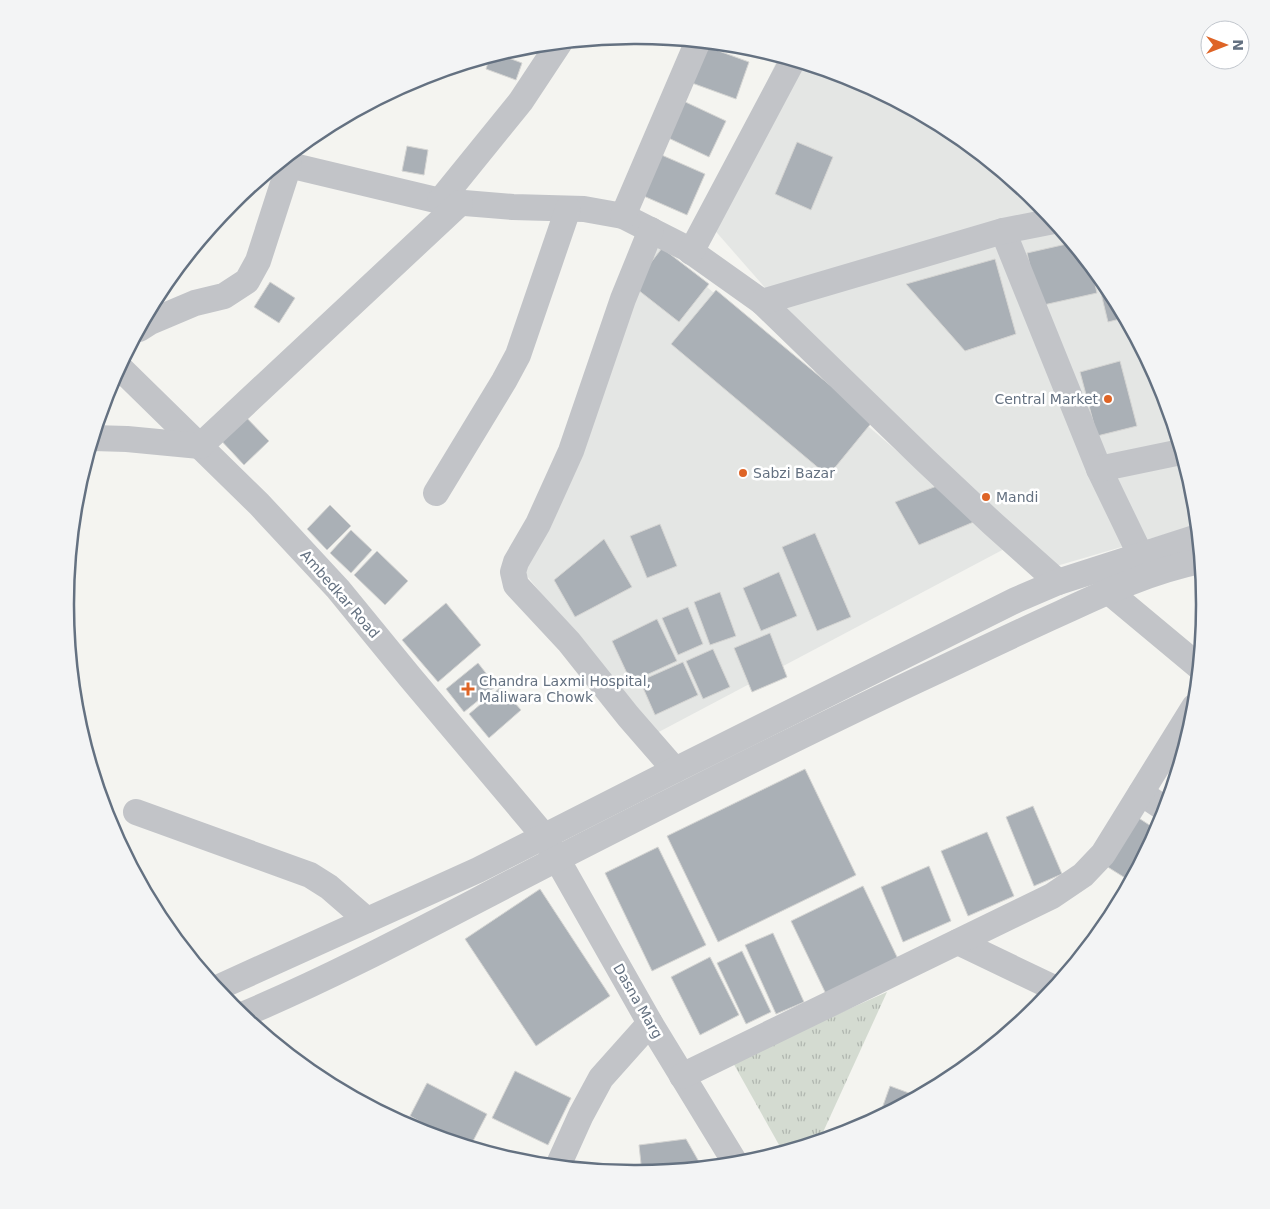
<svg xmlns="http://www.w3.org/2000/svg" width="1270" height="1209" font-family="'DejaVu Sans',sans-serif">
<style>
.built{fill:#e4e6e4}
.park{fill:url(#park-tufts)}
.building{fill:#aab0b6;stroke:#d5d5d3}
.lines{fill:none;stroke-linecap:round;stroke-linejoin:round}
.minor{stroke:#c2c4c8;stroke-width:26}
.poi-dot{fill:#de6426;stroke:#fff;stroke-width:2}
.labels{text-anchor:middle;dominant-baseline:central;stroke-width:5;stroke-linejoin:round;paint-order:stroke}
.poi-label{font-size:14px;fill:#647181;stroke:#fff;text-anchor:start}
.street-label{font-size:14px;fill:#647181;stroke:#fff}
.rim{fill:none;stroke:#647181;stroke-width:2.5}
</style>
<defs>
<pattern id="park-tufts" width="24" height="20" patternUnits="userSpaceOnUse" patternTransform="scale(1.25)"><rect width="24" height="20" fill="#d4dbd1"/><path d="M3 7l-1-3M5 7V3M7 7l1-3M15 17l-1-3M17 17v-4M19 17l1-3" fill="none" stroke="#b0b6af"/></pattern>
</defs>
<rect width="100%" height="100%" fill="#f4f4f0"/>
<g class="built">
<path d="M779,56l74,22 99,53 86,71 71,86 52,99 33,107 3,31 -144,42 -265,-253 -84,-96z"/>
<path d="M656,243l352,304 -353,187 -132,-163z"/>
</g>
<path class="park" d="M887,992l-68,149 -36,11 -51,-91z"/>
<g class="building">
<path d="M705,46l44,16 -13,37 -44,-16z"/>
<path d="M498,54l24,9 -6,17 -30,-11 4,-13z"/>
<path d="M679,99l47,22 -17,36 -47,-22z"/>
<path d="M797,142l36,15 -22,53 -36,-16z"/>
<path d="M407,146l21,4 -4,25 -22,-4z"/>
<path d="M657,153l48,21 -18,41 -48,-21z"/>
<path d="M1071,243l20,23 6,27 -58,13 -12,-53z"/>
<path d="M662,248l47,36 -30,38 -46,-36z"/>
<path d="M995,259l21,75 -51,17 -59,-67z"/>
<path d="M1096,273l13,15 15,30 -16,4z"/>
<path d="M270,282l25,16 -16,25 -25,-16z"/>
<path d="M716,290l157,131 -45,55 -157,-132z"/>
<path d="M1120,361l17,65 -40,10 -17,-64z"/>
<path d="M241,412l28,29 -25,24 -28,-30z"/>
<path d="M942,484l34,37 -57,24 -24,-43z"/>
<path d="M330,505l21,21 -24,24 -20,-21z"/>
<path d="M660,524l17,42 -30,12 -17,-42z"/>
<path d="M351,530l21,20 -21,23 -21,-20z"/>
<path d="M815,533l36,84 -34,14 -35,-84z"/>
<path d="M604,539l28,48 -57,30 -21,-37z"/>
<path d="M377,551l31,30 -23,24 -31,-30z"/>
<path d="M779,572l18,44 -36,15 -18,-43z"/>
<path d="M720,592l16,44 -26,9 -16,-43z"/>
<path d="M446,603l35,42 -43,37 -36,-42z"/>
<path d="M688,607l15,37 -25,11 -16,-37z"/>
<path d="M657,619l20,42 -46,21 -19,-41z"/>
<path d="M770,633l17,44 -35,15 -18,-44z"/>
<path d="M713,649l17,38 -27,12 -17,-38z"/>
<path d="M683,662l15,33 -43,20 -15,-34z"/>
<path d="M478,663l18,23 -32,26 -18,-23z"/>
<path d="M501,687l20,23 -32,28 -20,-24z"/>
<path d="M805,769l51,106 -138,67 -51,-106z"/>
<path d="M1033,806l29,68 -28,12 -28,-69z"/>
<path d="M1134,815l23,15 -27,51 -27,-17z"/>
<path d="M987,832l27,64 -46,20 -27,-65z"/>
<path d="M658,847l48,98 -54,26 -47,-98z"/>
<path d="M929,866l22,55 -48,21 -22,-55z"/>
<path d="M863,886l35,73 -72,35 -35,-73z"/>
<path d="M540,889l70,107 -74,50 -71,-107z"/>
<path d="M773,933l31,69 -28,12 -31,-69z"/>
<path d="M742,951l29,61 -25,12 -29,-61z"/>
<path d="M710,957l29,58 -39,20 -29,-58z"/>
<path d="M515,1071l56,27 -23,47 -56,-27z"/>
<path d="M427,1083l60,31 -17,33 -8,-3 -52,-28z"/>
<path d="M890,1086l27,10 -38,21z"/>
<path d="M686,1139l16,28 -60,6 -3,-28z"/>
</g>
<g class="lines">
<g class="minor">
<path d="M281,162l8,3 151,36 73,6 71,2 39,7 63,32 76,54 163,158 67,63 66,59"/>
<path d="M440,201l81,-100 39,-59"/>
<path d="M623,216l75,-175"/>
<path d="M651,230l-28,69 -52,152 -33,73 -22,38 -3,10 3,13 53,57 59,74 47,54"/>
<path d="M1003,231l96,238 42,87"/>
<path d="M691,252l102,-192"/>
<path d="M762,302l241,-71 51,-10"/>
<path d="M139,329l11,-7 45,-19 29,-7 23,-15 11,-20 31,-96"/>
<path d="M119,367l140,137 79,85 72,88 134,159 106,187 86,141"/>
<path d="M93,438l34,1 73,7 260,-243"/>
<path d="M1099,469l82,-17"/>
<path d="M436,493l68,-112 14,-26 50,-146"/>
<path d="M1108,591l90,75"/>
<path d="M1141,793l24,16"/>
<path d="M136,812l174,63 19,12 38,33"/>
<path d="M958,942l96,46"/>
<path d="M217,988l261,-118 197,-100 341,-170 42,-18 140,-45"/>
<path d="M242,1015c108,-45 211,-103 315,-156 125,-64 251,-128 378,-187 42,-20 84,-40 126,-59 45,-21 90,-42 139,-52"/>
<path d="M682,1076l370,-180 31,-21 20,-21 91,-147"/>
<path d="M558,1166l23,-51 20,-37 49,-55"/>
</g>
</g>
<g class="poi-dot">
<circle cx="1108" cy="399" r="5"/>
<circle cx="743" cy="473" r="5"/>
<circle cx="986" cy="497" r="5"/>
<path d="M465.5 681.5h5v5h5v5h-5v5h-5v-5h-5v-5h5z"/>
</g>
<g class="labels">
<g class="poi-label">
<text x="1098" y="399" text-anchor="end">Central Market</text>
<text x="753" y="473">Sabzi Bazar</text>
<text x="996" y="497">Mandi</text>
<text x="479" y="681">Chandra Laxmi Hospital,<tspan x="479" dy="16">Maliwara Chowk</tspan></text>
</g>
<g class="street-label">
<text transform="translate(340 594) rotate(49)">Ambedkar Road</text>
<text transform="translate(638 1001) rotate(60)">Dasna Marg</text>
</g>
</g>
<path d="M0 0H1270V1209H0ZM634 44H636A560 560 0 0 1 1196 604V605A560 560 0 0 1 636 1165H634A560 560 0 0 1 74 605V604A560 560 0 0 1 634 44Z" fill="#f3f4f5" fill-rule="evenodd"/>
<path class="rim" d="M634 44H636A560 560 0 0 1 1196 604V605A560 560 0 0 1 636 1165H634A560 560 0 0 1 74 605V604A560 560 0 0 1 634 44Z"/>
<g transform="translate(1225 45) rotate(90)"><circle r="24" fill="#ffffff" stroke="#c1c6cd"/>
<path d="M0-4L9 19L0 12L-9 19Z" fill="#de6426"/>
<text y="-8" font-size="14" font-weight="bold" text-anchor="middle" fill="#647181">N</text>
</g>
</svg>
